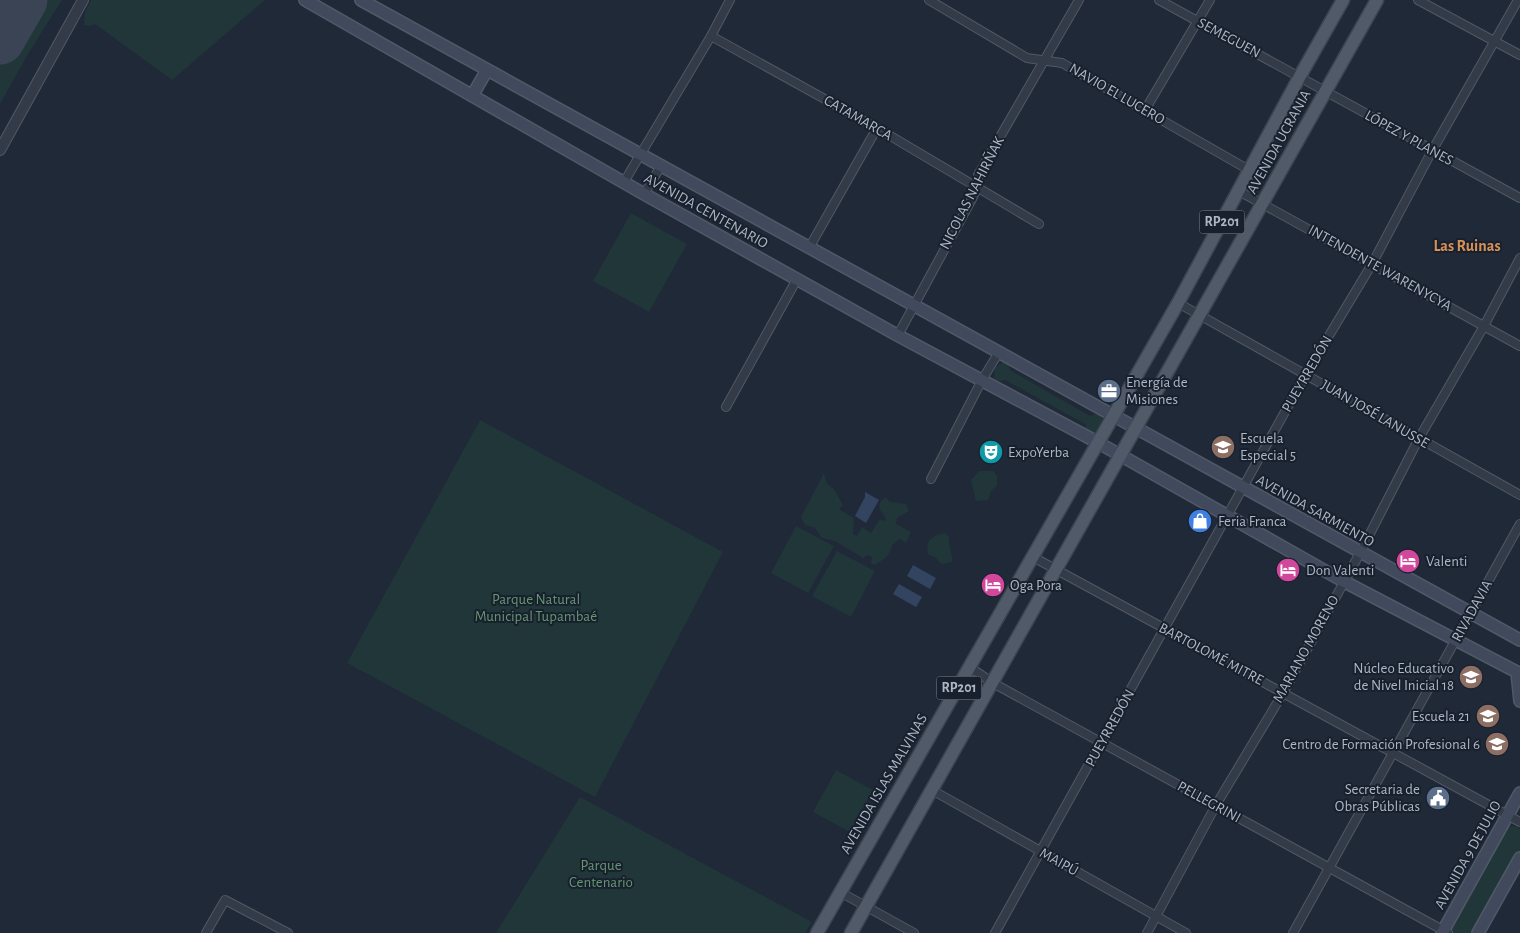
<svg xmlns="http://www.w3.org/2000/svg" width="1520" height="933" viewBox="0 0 1520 933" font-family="'Alegreya Sans',sans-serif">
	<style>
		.green { fill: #213639 }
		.water { fill: #324460 }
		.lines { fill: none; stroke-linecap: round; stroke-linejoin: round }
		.runway { stroke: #3a4454; stroke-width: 49 }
		.minor-casing { stroke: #505966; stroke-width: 10 }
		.tertiary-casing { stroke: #505966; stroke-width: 12 }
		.secondary-casing { stroke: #505966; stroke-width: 14 }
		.primary-casing { stroke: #3c4452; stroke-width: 15 }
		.minor { stroke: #333b48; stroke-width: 8 }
		.tertiary { stroke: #333b48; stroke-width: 10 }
		.secondary { stroke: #404a5c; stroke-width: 11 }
		.primary { stroke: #505a69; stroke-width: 12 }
		.labels { text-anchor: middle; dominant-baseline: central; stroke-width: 4; stroke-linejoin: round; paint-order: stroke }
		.shield { fill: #18202d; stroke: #808997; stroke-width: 1 }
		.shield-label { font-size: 14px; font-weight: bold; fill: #adb6c5 }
		.street-label { font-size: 15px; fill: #adb6c5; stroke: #18202d }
		.poi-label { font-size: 15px; fill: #adb6c5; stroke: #18202d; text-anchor: start }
		.park-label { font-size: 15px; fill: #649671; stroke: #18202d }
		.neighbourhood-label { font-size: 16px; font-weight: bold; fill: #d79156; stroke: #18202d }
	</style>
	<rect width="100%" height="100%" fill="#1f2938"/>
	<path class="green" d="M0,0H62L28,54L0,104Z
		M91,0H265L172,80L95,24L90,26L84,25L85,12Z
		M631,213L687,244L649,312L593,281Z
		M1004,361L1008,363L1010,370L1090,416L1097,413L1101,416L1103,420L1095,432L1090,433L1086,430L1085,424L1005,380L1000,381L994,379L995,368Z
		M480,420L723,552L595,797L347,663Z
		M979,471H993L997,476V485L991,491L988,500L976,501L971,480Z
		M824,473L827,484L834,489L843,505L839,509L854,518L853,534L857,536L862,527L871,533L880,519L883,521L886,519L879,508L880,502L886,497L890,502L906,504L909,511L897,518L896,524L911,532L906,543L900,539L892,545C891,555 883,561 874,565L871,563L872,557L867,555L863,558L835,541L822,538L815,528L805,525L801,517Z
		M796,526L834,546L808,593L771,573Z
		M945,533L949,537C948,547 953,553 952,562L941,564L936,558L928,554C925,541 932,535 945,533Z
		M837,551L875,571L851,617L812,596Z
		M836,770L873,790L850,832L813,812Z
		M580,797L812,922L805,933H496Z
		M1516,826L1520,829V855L1478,933H1453L1449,931L1507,827Z"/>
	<path class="water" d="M865,492L879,500L866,523L855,516L865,497Z
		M913,565L936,578L930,589L907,576Z
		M899,584L922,597L916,607L893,594Z"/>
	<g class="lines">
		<path class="runway" d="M0,40L23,0"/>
		<g class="minor-casing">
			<path id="minor" d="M730,0L711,36L877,128L1039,224
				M929,0L1027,58L1062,63L1249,170
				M1159,0L1520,198
				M1418,0L1520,55
				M1145,110L1210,0
				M624,182L711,36
				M1239,191L1520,346
				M644,194L661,166
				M809,248L877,128
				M1178,303L1520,495
				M898,335L973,197L978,186V175L1079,0
				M726,407L797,279
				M931,479L982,380L999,352
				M1033,557L1520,822
				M971,668L993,683L1448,933
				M932,790L1186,933
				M840,892L914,933
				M206,933L225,900L288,933
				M995,933L1306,374L1372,264L1432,151L1518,0
				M1147,933L1216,805L1283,693L1360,553L1418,440L1484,326L1520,258
				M1293,933L1520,524"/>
		</g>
		<g class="tertiary-casing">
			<path id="tertiary" d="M0,150L83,0"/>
		</g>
		<g class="secondary-casing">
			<path id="secondary" d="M305,0L644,194L897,335L1097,442L1343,581L1517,672
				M361,0L1520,640
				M472,96L487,70
				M1517,672L1520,701
				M1442,933L1520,793
				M1478,933L1520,858"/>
		</g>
		<g class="primary-casing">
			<path id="primary" d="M817,933L1178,303L1300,76L1343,0
				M851,933L1377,0"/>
		</g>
		<use href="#minor" class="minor"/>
		<use href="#tertiary" class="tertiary"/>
		<use href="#secondary" class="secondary"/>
		<use href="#primary" class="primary"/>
	</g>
	<defs>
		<g id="office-disc" transform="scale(1.25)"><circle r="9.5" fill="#5c6f8a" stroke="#18202d"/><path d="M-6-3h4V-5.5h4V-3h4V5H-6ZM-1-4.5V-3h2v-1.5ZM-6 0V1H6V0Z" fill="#fff"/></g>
		<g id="school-disc" transform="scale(1.25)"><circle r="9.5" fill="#8d6e63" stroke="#18202d"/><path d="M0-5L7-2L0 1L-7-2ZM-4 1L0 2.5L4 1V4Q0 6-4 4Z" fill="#fff"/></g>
		<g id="theatre-disc" transform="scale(1.25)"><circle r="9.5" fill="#0f9aa8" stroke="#18202d"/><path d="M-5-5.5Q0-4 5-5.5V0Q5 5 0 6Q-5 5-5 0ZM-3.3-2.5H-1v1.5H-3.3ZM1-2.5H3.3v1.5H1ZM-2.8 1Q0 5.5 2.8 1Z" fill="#fff"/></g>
		<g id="shop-disc" transform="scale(1.25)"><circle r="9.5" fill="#3f7fe0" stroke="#18202d"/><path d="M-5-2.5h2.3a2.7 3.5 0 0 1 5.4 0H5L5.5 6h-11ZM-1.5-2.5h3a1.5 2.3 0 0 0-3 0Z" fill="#fff"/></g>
		<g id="hotel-disc" transform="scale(1.25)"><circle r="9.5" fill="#d1479c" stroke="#18202d"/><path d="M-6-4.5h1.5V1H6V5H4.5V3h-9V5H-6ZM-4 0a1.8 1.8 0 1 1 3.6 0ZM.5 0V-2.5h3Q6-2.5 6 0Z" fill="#fff"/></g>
		<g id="civic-disc" transform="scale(1.25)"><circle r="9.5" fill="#5c6f8a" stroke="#18202d"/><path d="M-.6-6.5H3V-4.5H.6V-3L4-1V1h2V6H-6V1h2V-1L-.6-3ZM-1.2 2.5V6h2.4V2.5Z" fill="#fff"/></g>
	</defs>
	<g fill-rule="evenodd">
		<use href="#office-disc" x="1109" y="391"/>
		<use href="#school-disc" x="1223" y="447"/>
		<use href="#theatre-disc" x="991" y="452"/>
		<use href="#shop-disc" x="1200" y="521"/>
		<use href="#hotel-disc" x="1408" y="561"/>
		<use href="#hotel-disc" x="1288" y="570"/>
		<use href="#hotel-disc" x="993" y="585"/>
		<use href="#school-disc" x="1471" y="677"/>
		<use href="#school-disc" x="1488" y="716"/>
		<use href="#school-disc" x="1497" y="744"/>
		<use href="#civic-disc" x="1438" y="798"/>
	</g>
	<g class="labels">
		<g class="shield">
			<rect x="1199.5" y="210.5" width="45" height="23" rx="4"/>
			<rect x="936.5" y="676.5" width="45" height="23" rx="4"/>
		</g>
		<g class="shield-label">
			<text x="1222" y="222">RP201</text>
			<text x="959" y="688">RP201</text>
		</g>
		<g class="street-label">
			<text transform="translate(1229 38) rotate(28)">SEMEGUEN</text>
			<text transform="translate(1117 94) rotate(30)">NAVIO EL LUCERO</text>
			<text transform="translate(858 118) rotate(30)">CATAMARCA</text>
			<text transform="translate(1409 138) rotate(29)">LÓPEZ Y PLANES</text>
			<text transform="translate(1279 142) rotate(-61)">AVENIDA UCRANIA</text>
			<text transform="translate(972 193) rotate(-63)">NICOLAS NAHIRÑAK</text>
			<text transform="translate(706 211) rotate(29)">AVENIDA CENTENARIO</text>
			<text transform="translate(1380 268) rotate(29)">INTENDENTE WARENYCYA</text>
			<text transform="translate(1307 374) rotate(-60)">PUEYRREDÓN</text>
			<text transform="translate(1375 414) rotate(30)">JUAN JOSÉ LANUSSE</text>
			<text transform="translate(1315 511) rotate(29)">AVENIDA SARMIENTO</text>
			<text transform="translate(1472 611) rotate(-61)">RIVADAVIA</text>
			<text transform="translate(1306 649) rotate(-61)">MARIANO MORENO</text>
			<text transform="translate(1211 654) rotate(28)">BARTOLOMÉ MITRE</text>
			<text transform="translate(1110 728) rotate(-61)">PUEYRREDÓN</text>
			<text transform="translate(884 784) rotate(-60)">AVENIDA ISLAS MALVINAS</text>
			<text transform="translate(1209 802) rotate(29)">PELLEGRINI</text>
			<text transform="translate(1468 855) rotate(-61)">AVENIDA 9 DE JULIO</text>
			<text transform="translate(1059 862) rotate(29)">MAIPÚ</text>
		</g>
		<g class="poi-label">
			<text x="1126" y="382">Energía de<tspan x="1126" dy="17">Misiones</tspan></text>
			<text x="1240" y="438">Escuela<tspan x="1240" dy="17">Especial 5</tspan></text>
			<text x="1008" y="452">ExpoYerba</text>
			<text x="1218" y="521">Feria Franca</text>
			<text x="1426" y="561">Valenti</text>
			<text x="1306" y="570">Don Valenti</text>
			<text x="1010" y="585">Oga Pora</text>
			<text x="1454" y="668" text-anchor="end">Núcleo Educativo<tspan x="1454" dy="17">de Nivel Inicial 18</tspan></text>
			<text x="1470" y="716" text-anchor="end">Escuela 21</text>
			<text x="1480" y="744" text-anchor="end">Centro de Formación Profesional 6</text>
			<text x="1420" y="789" text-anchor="end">Secretaria de<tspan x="1420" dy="17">Obras Públicas</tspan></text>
		</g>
		<g class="park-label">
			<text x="536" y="599">Parque Natural<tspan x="536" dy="17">Municipal Tupambaé</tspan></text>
			<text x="601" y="865">Parque<tspan x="601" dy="17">Centenario</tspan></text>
		</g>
		<g class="neighbourhood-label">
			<text x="1467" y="246">Las Ruinas</text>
		</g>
	</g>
</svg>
